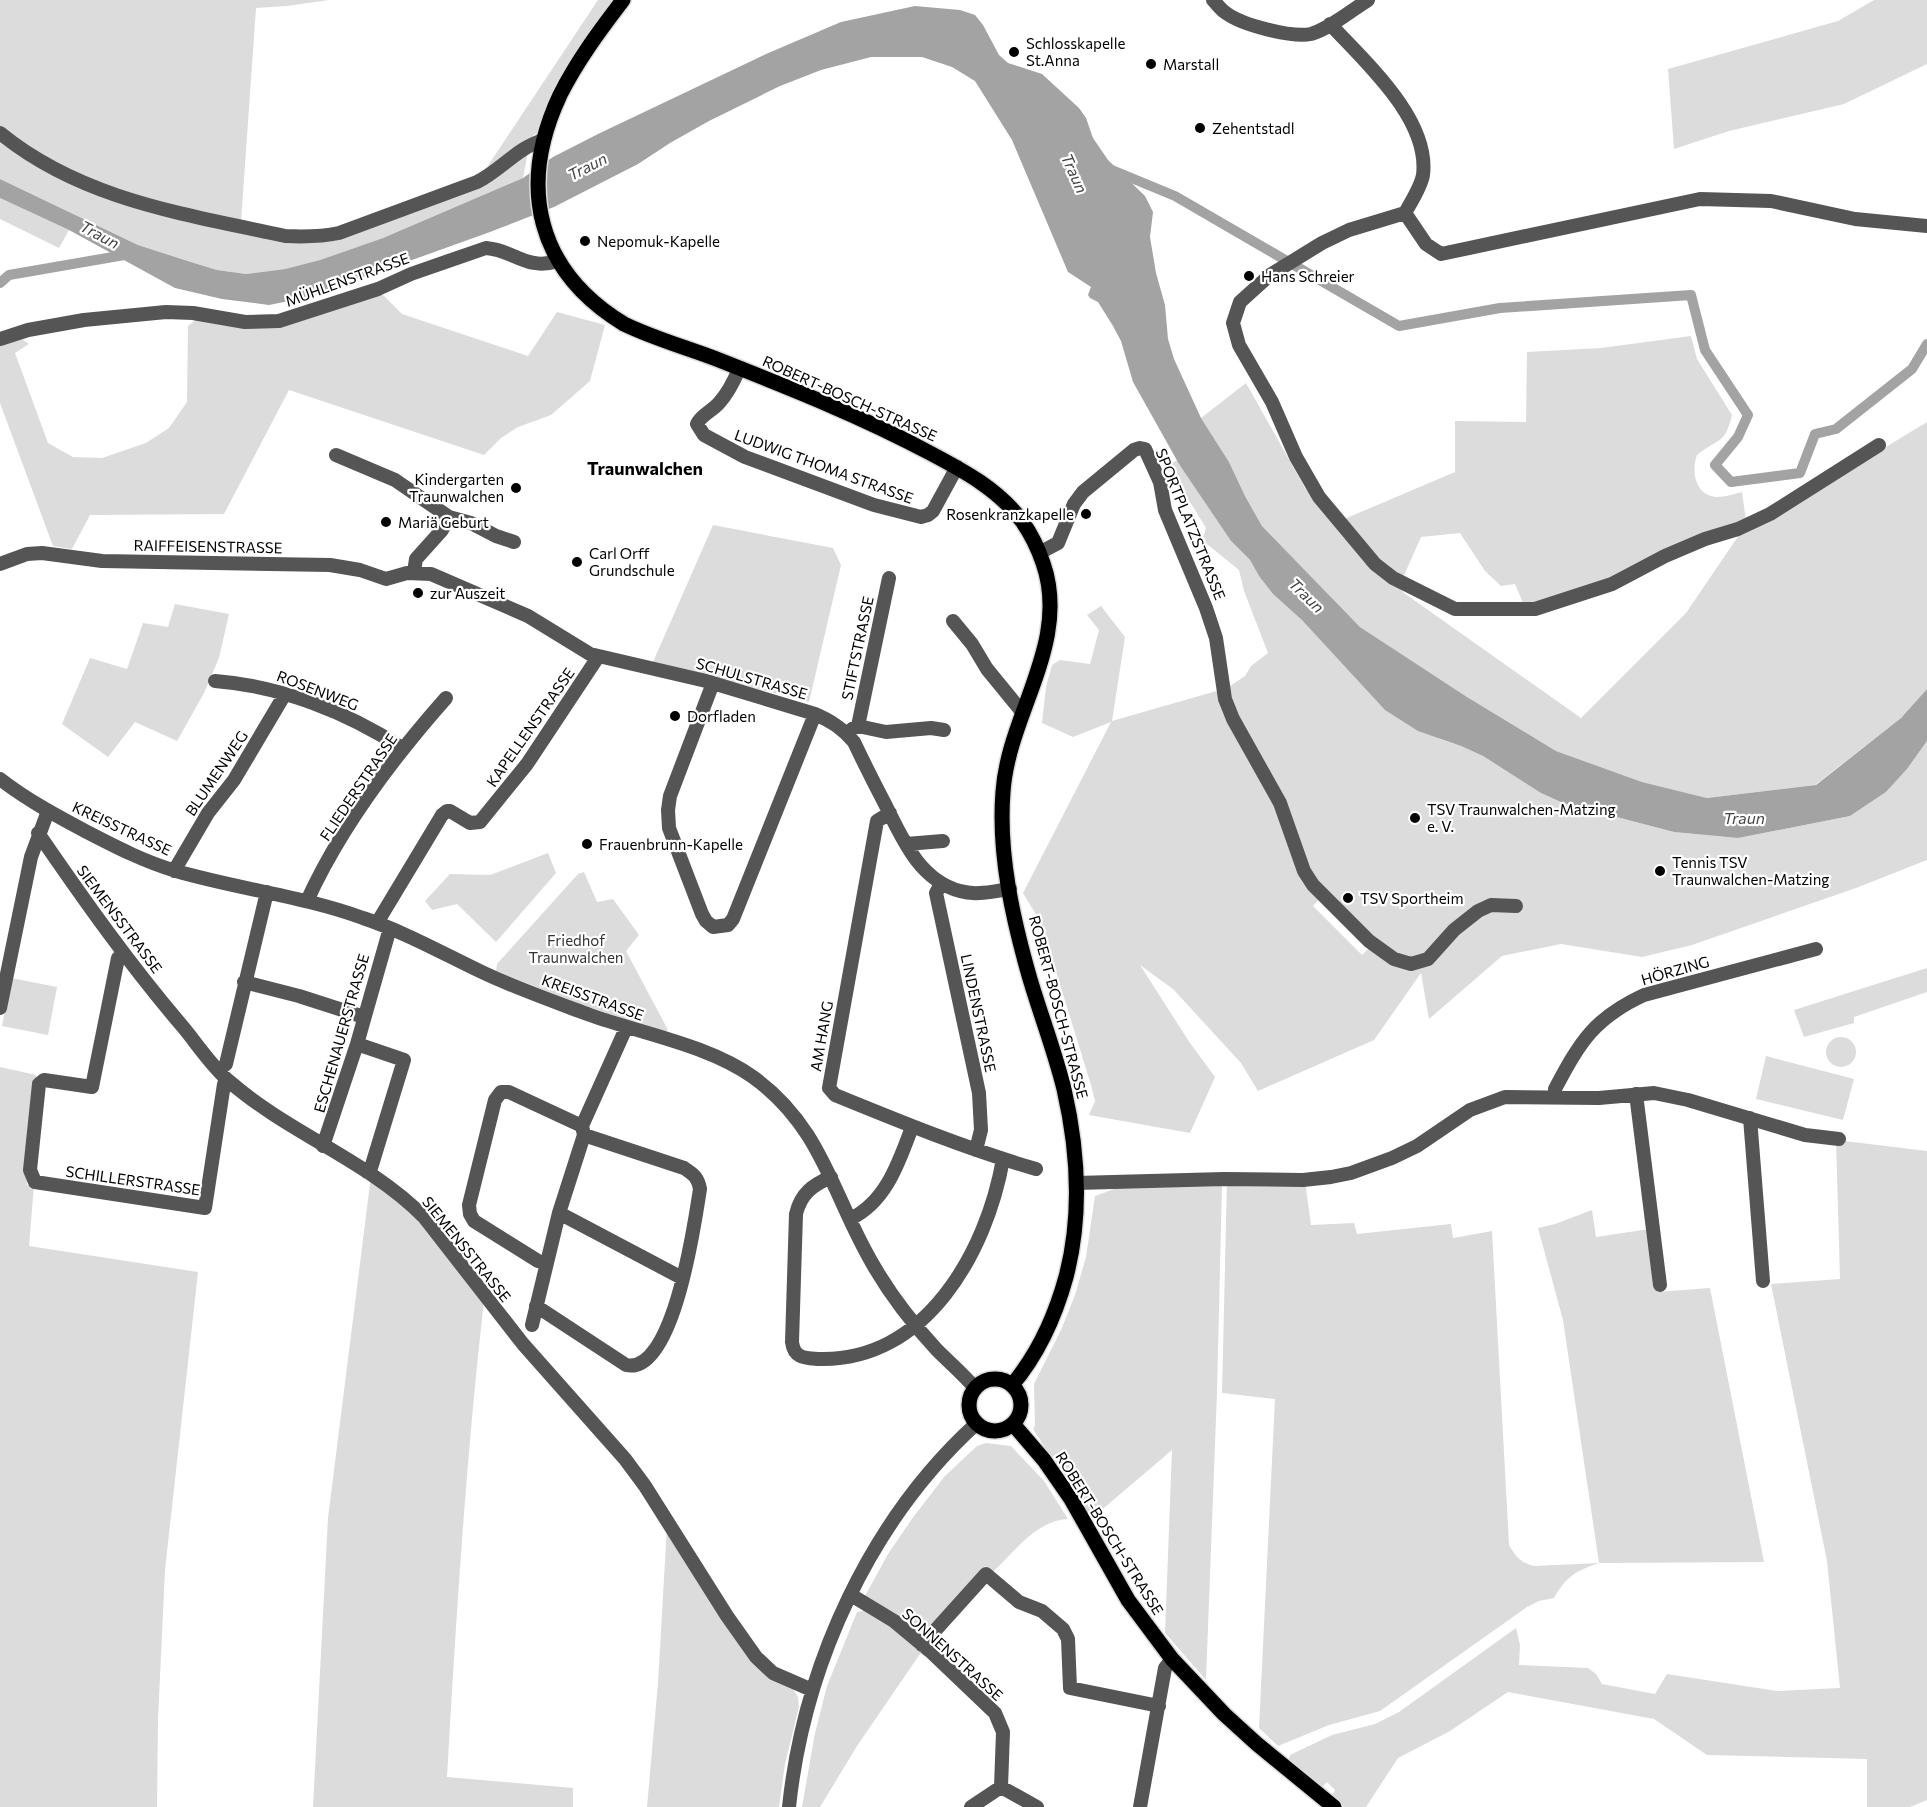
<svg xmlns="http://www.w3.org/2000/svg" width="1927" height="1807" viewBox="0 0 1927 1807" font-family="Commissioner,sans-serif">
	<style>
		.green { fill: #dcdcdc; fill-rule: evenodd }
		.water { fill: #a3a3a3 }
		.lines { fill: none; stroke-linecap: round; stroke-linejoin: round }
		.canal { stroke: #a3a3a3; stroke-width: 10 }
		.major-casing { stroke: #dbdbdb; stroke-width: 18 }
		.minor { stroke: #555; stroke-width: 14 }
		.major { stroke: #000; stroke-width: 15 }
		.poi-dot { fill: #000; stroke: #fff; stroke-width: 2 }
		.labels { text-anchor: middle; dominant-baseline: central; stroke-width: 4.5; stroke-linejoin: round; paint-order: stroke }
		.poi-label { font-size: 15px; fill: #000; stroke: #fff; text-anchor: start }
		.street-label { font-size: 15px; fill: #000; stroke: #fff }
		.park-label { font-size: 15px; fill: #333; stroke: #fff }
		.water-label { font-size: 16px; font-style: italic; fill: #444; stroke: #fff }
		.quarter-label { font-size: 18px; font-weight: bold; fill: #000; stroke: #fff }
	</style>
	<rect width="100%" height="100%" fill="#fff"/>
	<path class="green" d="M0,0H329L287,6L256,8L241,222L181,210L82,179L0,129Z
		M598,0H616L550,103L538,132L486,174L489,164Z
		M1874,0H1927V64L1844,104L1729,131L1674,149L1668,69L1838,21Z
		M0,137L79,184L285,239L367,226L528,152L523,178L383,238L320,260L285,269L246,274L217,270L138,245L0,179Z
		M0,198L69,230L59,248L0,219Z
		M381,293L402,314L528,356L557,312L605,325L590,381L551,415L518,427L501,438L484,455L289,390L224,514L90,515L72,549L53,546L0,403V345L22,339L29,344L15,353L48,443L73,457L102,458L146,443L169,428L187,402L188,326L198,318L250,326Z
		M1691,336L1697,359L1732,415C1725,445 1718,438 1697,455C1691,471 1695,496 1717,497C1725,497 1734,494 1742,492L1746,521L1610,581L1567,596L1524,605L1515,584L1501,586L1485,571L1460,533L1421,537L1402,580L1389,573L1342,520L1455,472V421L1526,422L1527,352L1601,348Z
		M1246,383L1305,488L1404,593L1581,718L1686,613L1739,535L1754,527L1927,422V689L1901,718L1815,785L1707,798L1642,782L1556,751L1467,697L1360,627L1262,526L1245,496L1229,462L1201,418Z
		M1177,460L1231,541L1250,560L1259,576L1273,594L1440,739L1461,746L1483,756L1541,793L1563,803L1674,832L1738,838L1850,816L1886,792L1907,769L1927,741V860L1856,888L1692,945L1642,957L1561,944L1502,956L1429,1019L1421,973L1374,1040L1258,1091L1241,1063L1173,989L1140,965L1190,1043L1215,1077L1190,1133L1089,1115L1095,1101L1091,1085L1041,923L1023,893L1111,722L1073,737L1042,723L1046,687L1052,665L1060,660L1090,664L1099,630L1087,615L1101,606L1125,637L1112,721L1227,688L1245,676L1251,666L1268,653L1244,591L1239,570L1202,540L1206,528L1168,466ZM1320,898L1369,948L1362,955L1313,906Z
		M713,525L833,548L841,565L809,702L653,662Z
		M175,604L229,614L219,658L204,693L177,741L135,722L108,757L62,724L90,658L127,669L143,623L168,627Z
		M548,853L556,873L496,942L457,904L432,910L425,901L450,874L490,875Z
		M584,872L597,902L613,899L639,935L626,951L668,1030L664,1033L574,1002L496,971L497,964L578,874Z
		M1927,968V992L1854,1017V1023L1804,1037L1794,1010Z
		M11,978L57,987L48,1035L2,1026Z
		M1826 1052a15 15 0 1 1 30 0a15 15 0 1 1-30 0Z
		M1766,1056L1854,1079L1843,1120L1756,1099Z
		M0,1067L36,1075L26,1168L27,1185H34L29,1246L198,1272L165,1570L158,1719L157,1807H0Z
		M1836,1140L1927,1151V1800L1910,1807H1867V1759L1707,1755L1654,1719L1508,1692L1450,1731L1398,1758L1366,1807H1344L1332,1795L1335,1790L1327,1782L1322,1787L1289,1760L1290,1755L1332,1735L1375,1724L1399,1712L1516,1628L1520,1645L1519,1665L1588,1668L1596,1674L1602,1684L1655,1694L1667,1674L1777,1691L1840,1688L1827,1561L1771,1284L1840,1279Z
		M371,1176L410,1207L484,1300C466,1459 456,1618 447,1777L573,1788V1807H313L328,1518Z
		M1227,1180L1305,1181L1311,1225L1354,1223L1357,1234L1451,1224L1453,1238L1492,1231L1509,1545C1516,1557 1521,1563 1534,1566L1599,1563L1563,1320L1538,1228L1555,1224L1592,1210L1596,1237L1649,1229L1657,1292L1710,1288L1764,1562L1599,1563C1575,1571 1566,1577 1554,1598L1539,1601L1527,1607L1380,1711L1329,1725L1278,1746L1259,1728L1275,1399L1222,1393Z
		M1222,1184L1217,1392L1206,1680L1165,1633L1172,1450L1091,1519L1033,1429L1035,1426L1034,1384L1061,1330L1075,1295L1086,1257L1095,1196L1117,1188Z
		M986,1443L1011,1446L1044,1481L1068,1519C1037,1520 1014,1552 993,1572L985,1566L925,1633L865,1596L888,1554L914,1516L945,1476L977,1446Z
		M667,1526L725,1617L791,1686L798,1697L799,1707L785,1764L779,1807H647L658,1683Z
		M867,1610L895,1627L922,1651L857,1746L820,1807H802L815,1733L827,1686L857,1612Z"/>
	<path class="water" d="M915,6L960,10L975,15L983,25L999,55L1008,63L1042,74L1079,108L1086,118L1093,138L1108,160L1145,196L1153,212L1150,237L1156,273L1165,305L1168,339L1174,359L1201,418L1229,462L1245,496L1262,526L1360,627L1467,697L1556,751L1642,782L1707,798L1816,785L1901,718L1927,689V741L1907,769L1886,792L1850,816L1738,838L1674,832L1563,803L1541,793L1483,756L1461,746L1418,731L1385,710L1302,620L1273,594L1259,576L1250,560L1231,541L1179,464L1133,382L1121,341L1113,326L1098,302L1090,298L1088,295L1091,287L1068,272L1012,140L975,81L952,67L922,57H871L821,70L780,86L709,121L670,143L638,164L554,207L490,232L309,297L269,305L222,299L175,288L69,230L0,198V179L138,245L191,262L217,270L246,274L285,269L320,260L383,238L523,178L553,157L598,134L766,54L841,22Z"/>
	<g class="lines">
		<path class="canal" d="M1112,170L1175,196L1399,326L1500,308L1691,295L1705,350L1748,415L1738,437L1715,465L1731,482L1800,473L1815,434L1836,429L1912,369L1927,344
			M0,283L9,275L130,254"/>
		<g class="major-casing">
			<path id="major" d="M623,0C600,30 577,61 560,95C517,187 537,271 624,324C655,339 688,348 719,360C790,388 863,417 930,453C964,471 998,489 1022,521C1031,534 1038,548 1043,563C1071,643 1008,714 1003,792C998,854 1013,920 1030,979C1041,1016 1055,1052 1064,1089C1078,1150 1082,1216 1066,1277C1055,1317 1039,1353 1012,1385
				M969 1405a26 26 0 1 1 52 0a26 26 0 1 1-52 0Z
				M1013,1424L1044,1460L1071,1499L1128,1600L1172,1659L1224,1714L1257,1744L1334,1807"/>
		</g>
		<path class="minor" d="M1213,0C1217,4 1221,10 1226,13C1242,25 1292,38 1311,34C1329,29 1352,10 1368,0
			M1330,24C1365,62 1430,119 1423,175C1421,187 1411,202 1405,213L1349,230L1322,243L1270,275L1240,302L1233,323L1239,345L1272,402L1296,457L1319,497L1375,564L1393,578L1455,609H1535L1612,584L1665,556L1705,539L1738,529L1770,514L1879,445
			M0,133C82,200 185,214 285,236C304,237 320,237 339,233L477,182C501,170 518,147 544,140
			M1405,213L1426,244L1441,254L1700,199L1771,201L1855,219L1927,226
			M0,339L28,330L84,320L166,312L193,313L245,322L279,321L378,289L411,274L486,248C514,250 527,271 557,261
			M739,369C734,381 728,393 719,403C712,411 701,415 697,424L704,435L745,457L874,505L921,517L928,515L933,511L957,467
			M336,455L395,480L449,517L471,523L496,536L514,542
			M1039,553L1058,543L1074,504L1083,492L1134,450L1140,448L1145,449L1160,482L1165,510L1206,608L1216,638L1225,699L1233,719L1280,803L1304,871L1313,885L1369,941L1394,959L1411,964L1428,959L1454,930L1478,911L1491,905L1516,906
			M0,564L27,554L42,553L102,561L330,565L360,570L386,579L407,573L431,574L528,616L590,654L706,681L815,714C831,721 842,728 854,742C864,763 874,783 885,804C902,838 919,880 960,891C976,896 994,891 1010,889
			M414,572L416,559L442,530L449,517
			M953,621L972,644L987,669L1023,713
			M215,681C281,686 347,712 402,748
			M713,683L670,796L668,810L669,828L702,914L706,921L713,927L728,925L733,919L815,714
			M858,726L889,578
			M852,729L858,726L886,732L931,728L944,730
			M0,779C27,800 57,816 87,832C116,847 145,862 176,871C238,889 302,896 363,918C405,932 444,954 484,973C518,989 555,1002 590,1015C643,1034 708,1045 753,1077C824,1128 833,1199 875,1268C892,1297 914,1325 937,1350C950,1363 963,1374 975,1388
			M890,813L877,821L829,1088L835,1095C901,1122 967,1149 1036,1169
			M38,833C84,900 130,965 183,1027C198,1045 212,1067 230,1082C290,1134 369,1161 424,1217L523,1344L625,1459L645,1486L727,1616L756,1657L773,1673L812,1690
			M906,844L943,841
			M174,871L208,813L234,780L285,694
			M941,884L936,893L979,1093L981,1130L976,1150
			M307,901C341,826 392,759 446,698
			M377,923L442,815L447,811H450L470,823L480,822L527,764L598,657
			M124,954L118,958L92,1087L44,1080L39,1084L30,1170L35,1182L205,1208L224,1084L228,1081
			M244,982L299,996L364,1017
			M0,1008L31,857L48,811
			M357,1044L404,1060L371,1168L367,1172
			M219,1070L226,1064L267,892
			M1636,1094L1660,1285
			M1555,1097V1089C1580,1042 1594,1018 1644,995L1816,949
			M1750,1118L1763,1281
			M323,1146L357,1044L390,928
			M831,1177C813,1185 801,1193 796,1214L792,1342C794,1359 806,1358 819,1359C926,1362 987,1251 1003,1159
			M1076,1183L1224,1179L1303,1180L1331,1177L1351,1173L1392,1158L1417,1146L1470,1110L1505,1097L1599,1098L1654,1093L1688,1100L1805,1135L1839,1139
			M559,1213L682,1278
			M850,1219C886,1202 899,1162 912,1127
			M546,1264L538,1261L474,1221L470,1214L469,1205L495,1100L501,1092H509L582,1126
			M536,1306L626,1365C674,1376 695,1220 700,1189C698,1177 693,1174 684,1168L584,1135
			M532,1325L559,1213L584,1135L582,1126L626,1028
			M851,1595L894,1621L930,1651L995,1713L1003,1732L1001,1787L1037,1807
			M922,1645L986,1574L1019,1602L1042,1611L1063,1629L1068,1639L1070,1688L1159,1706
			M789,1807C804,1665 870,1520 977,1423
			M971,1807L1001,1787
			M1140,1807L1165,1668L1172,1659"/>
		<use href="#major" class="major"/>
	</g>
	<g class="poi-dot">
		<circle cx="1014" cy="52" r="6"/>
		<circle cx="1151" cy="64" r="6"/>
		<circle cx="1200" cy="128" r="6"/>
		<circle cx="585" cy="241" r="6"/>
		<circle cx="1249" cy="276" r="6"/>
		<circle cx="516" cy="488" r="6"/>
		<circle cx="1086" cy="514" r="6"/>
		<circle cx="386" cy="522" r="6"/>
		<circle cx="577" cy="562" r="6"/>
		<circle cx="418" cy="593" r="6"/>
		<circle cx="675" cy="716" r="6"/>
		<circle cx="1415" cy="818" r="6"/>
		<circle cx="587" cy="844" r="6"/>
		<circle cx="1660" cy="871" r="6"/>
		<circle cx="1348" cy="898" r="6"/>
	</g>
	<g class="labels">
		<g class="poi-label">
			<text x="1026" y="43">Schlosskapelle<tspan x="1026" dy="17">St.Anna</tspan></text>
			<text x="1163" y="64">Marstall</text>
			<text x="1212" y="128">Zehentstadl</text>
			<text x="597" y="241">Nepomuk-Kapelle</text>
			<text x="1261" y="276">Hans Schreier</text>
			<text x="504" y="479" text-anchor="end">Kindergarten<tspan x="504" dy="17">Traunwalchen</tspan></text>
			<text x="1074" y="514" text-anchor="end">Rosenkranzkapelle</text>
			<text x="398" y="522">Mariä Geburt</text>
			<text x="589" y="553">Carl Orff<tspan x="589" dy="17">Grundschule</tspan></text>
			<text x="430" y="593">zur Auszeit</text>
			<text x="687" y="716">Dorfladen</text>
			<text x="1427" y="809">TSV Traunwalchen-Matzing<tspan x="1427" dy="17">e. V.</tspan></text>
			<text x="599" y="844">Frauenbrunn-Kapelle</text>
			<text x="1672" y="862">Tennis TSV<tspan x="1672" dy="17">Traunwalchen-Matzing</tspan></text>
			<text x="1360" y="898">TSV Sportheim</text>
		</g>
		<g class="street-label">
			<text transform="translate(347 279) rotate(-20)">MÜHLENSTRASSE</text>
			<text transform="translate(850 398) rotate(24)">ROBERT-BOSCH-STRASSE</text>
			<text transform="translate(824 466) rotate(20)">LUDWIG THOMA STRASSE</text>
			<text transform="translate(1191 524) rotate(68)">SPORTPLATZSTRASSE</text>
			<text transform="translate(208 546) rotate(1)">RAIFFEISENSTRASSE</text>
			<text transform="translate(857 648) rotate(-78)">STIFTSTRASSE</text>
			<text transform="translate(752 678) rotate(16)">SCHULSTRASSE</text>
			<text transform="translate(318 690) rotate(21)">ROSENWEG</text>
			<text transform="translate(530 727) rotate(-55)">KAPELLENSTRASSE</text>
			<text transform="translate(216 773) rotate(-56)">BLUMENWEG</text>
			<text transform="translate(358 787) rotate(-56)">FLIEDERSTRASSE</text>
			<text transform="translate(122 828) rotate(25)">KREISSTRASSE</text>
			<text transform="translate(120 919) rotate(53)">SIEMENSSTRASSE</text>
			<text transform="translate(1675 970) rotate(-16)">HÖRZING</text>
			<text transform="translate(593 997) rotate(20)">KREISSTRASSE</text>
			<text transform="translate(1059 1007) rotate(75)">ROBERT-BOSCH-STRASSE</text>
			<text transform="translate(979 1013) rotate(78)">LINDENSTRASSE</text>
			<text transform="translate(341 1033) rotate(-74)">ESCHENAUERSTRASSE</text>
			<text transform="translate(821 1036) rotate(-80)">AM HANG</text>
			<text transform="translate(133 1180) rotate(8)">SCHILLERSTRASSE</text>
			<text transform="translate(467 1249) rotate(51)">SIEMENSSTRASSE</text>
			<text transform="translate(1110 1533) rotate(58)">ROBERT-BOSCH-STRASSE</text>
			<text transform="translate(953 1654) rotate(42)">SONNENSTRASSE</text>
		</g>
		<g class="park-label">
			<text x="576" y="940">Friedhof<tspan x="576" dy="17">Traunwalchen</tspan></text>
		</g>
		<g class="water-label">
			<text transform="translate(587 166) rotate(-27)">Traun</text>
			<text transform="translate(1075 173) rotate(66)">Traun</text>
			<text transform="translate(100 234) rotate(28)">Traun</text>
			<text transform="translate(1307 595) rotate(44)">Traun</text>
			<text x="1744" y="817">Traun</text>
		</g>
		<g class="quarter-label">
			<text x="645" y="468">Traunwalchen</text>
		</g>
	</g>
</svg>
